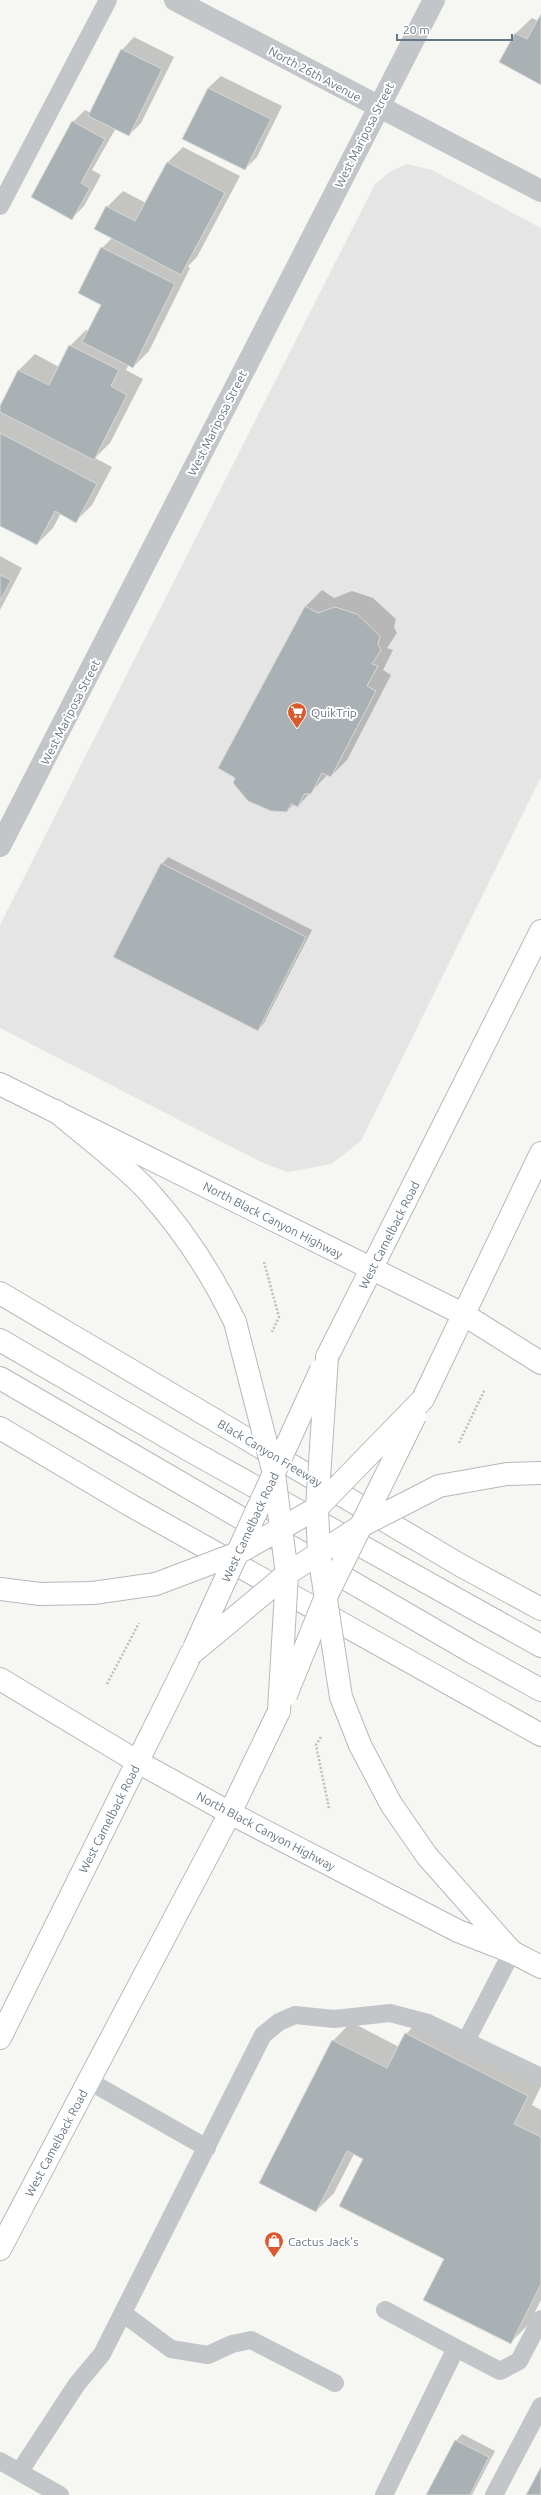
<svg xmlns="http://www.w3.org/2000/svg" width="541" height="2495" viewBox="0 0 541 2495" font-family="Ubuntu,sans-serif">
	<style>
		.built { fill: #e4e5e4 }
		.shadow { fill: #0003 }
		.building { fill: #a9b1b5; stroke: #d8d8d6 }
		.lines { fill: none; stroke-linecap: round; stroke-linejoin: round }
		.secondary-casing { stroke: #b4b9bd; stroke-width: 24 }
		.primary-casing { stroke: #b5b9bd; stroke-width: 24 }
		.motorway-casing { stroke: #b5b8bb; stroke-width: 24 }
		.path { stroke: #bcbec0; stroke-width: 2.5; stroke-dasharray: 2 2; stroke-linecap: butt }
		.service { stroke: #c2c6c9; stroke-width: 18 }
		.minor { stroke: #c2c6c9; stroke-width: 22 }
		.secondary { stroke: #fff; stroke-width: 22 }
		.primary { stroke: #fff; stroke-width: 22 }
		.motorway { stroke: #fff; stroke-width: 22 }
		.primary-bridge-casing { stroke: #b5b9bd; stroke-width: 24; stroke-linecap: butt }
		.primary-bridge { stroke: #fff; stroke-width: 22 }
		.labels { text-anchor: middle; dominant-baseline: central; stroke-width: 4; stroke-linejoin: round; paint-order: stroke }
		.street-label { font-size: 12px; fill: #667683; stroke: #fff }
		.poi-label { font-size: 12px; fill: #667683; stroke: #fff; text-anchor: start }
	</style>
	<rect width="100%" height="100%" fill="#f6f6f3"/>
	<path class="built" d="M407,164L432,170L541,228V777L361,1141L331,1164L288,1172L263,1163L0,1028V925L375,184L391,171Z"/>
	<path class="shadow" d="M541,16V84L515,34L532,18L538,21Z
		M134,37L174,57L141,123L129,135L116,128L92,170L101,175L84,206L72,218L73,122L85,110L91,113L122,50Z
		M221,76L282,106L257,157L245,169L208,88Z
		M183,147L240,176L197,257L188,266L190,268L149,351L133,367L129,364L126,370L143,379L110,443L95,458L112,467L92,505L76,521L61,513L53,528L37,544L0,525V408L19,370L35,354L59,367L70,346L86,330L89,331L102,305V248L113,237L107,207L123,191L146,203L167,163Z
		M0,556L22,568L0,610Z
		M322,590L334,598L352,591L373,598L396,619L394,627L397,633L387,648L393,650L383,670L391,675L347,760L331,776L328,774L298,806L294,804L287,811L306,606Z
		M168,857L312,930L264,1023L258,1030L162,864Z
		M424,2016L541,2075V2086L532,2105L541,2110V2300L529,2324L510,2343L364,2159L354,2154L334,2193L316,2211L333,2041L351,2022L399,2047L406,2034Z
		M462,2434L495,2451L472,2495H428L456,2441Z"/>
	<path class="building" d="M541,14V85L499,62L515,33L527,39Z
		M121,49L162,69L129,136L88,116Z
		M208,88L271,119L245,170L182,139Z
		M72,121L105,139L81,183L90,188L72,220L31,197Z
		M167,162L225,193L181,275L94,229L106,206L135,221Z
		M101,247L175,284L133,368L82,342L101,305L78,293Z
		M69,345L119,370L111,386L127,395L94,460L0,412V406L18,370L49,385Z
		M0,433L97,484L76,523L55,511L37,545L0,526Z
		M0,575L11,580L0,601Z
		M305,606L318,613L335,607L357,614L380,636L378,644L381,650L372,664L378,666L367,686L376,691L331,777L322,773L311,794H304L298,807L291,804L287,812L271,811L248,801L233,783L235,778L218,768Z
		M161,863L306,937L258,1031L113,957Z
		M405,2033L528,2096L514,2124L541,2137V2284L511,2344L423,2300L444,2259L339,2206L363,2159L347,2151L316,2212L259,2183L332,2040L387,2068Z
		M455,2440L489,2457L470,2495H426Z
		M541,2467V2495H526Z"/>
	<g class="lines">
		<g class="secondary-casing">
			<path id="secondary" d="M0,1084L463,1314L541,1363
				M0,1679L138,1762L230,1813L458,1931L512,1952L541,1967"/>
		</g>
		<g class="primary-casing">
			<path id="primary" d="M56,1111C86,1137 121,1162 148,1191C184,1231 212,1274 235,1322
				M327,1357L541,931
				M423,1399L541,1153
				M507,1474L541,1473
				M0,1589L40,1594L93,1593
				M360,1745L391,1804L427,1856L512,1952
				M0,2038L191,1654
				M0,2249L230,1813L279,1711"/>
		</g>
		<g class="motorway-casing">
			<path id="motorway" d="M0,1293L460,1565L541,1609
				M0,1340L189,1450L541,1646
				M0,1378L472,1652L541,1690
				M0,1428L130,1505L541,1735"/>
		</g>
		<path class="path" d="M264,1262L279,1317L272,1332
			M459,1443L485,1389
			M107,1684L139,1623
			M321,1737L316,1745L329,1808"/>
		<path class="service" d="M0,206L108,0
			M466,2041L512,1952
			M89,2081L207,2148
			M124,2314L171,2349L208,2355L232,2344L251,2340L335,2383
			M456,2348L500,2371L519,2361L541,2319
			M0,2461L60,2495
			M20,2471L77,2384L102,2354L263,2035L279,2022L295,2015L334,2019L390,2013L428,2023L541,2077
			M384,2495L456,2348L385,2310
			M494,2495L541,2406"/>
		<path class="minor" d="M175,0L541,191
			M0,846L434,0"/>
		<use href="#secondary" class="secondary"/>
		<use href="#primary" class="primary"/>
		<use href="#motorway" class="motorway"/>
		<g class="primary-bridge-casing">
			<path id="primary-bridge" d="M235,1322L274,1474L287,1574L279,1711
				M327,1357L317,1508L319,1554L341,1697L360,1745
				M93,1593L156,1584L238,1553L317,1508L423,1399
				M194,1648L321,1370
				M191,1654L287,1574L361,1526L439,1486L507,1474
				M286,1695L325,1599L415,1416"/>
		</g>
		<use href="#primary-bridge" class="primary-bridge"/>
	</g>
	<defs>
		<g id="supermarket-pin" transform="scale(1)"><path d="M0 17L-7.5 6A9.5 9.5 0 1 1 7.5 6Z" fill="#dc582d" stroke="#fff"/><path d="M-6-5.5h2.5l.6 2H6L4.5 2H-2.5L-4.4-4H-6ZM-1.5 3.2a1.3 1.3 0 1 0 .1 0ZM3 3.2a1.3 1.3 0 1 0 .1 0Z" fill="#fff"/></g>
		<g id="shop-pin" transform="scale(1)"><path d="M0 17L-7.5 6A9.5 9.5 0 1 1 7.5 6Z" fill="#dc582d" stroke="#fff"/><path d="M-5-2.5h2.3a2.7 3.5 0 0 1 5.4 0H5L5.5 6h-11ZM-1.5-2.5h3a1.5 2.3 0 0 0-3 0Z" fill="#fff"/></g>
	</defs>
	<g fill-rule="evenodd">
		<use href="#supermarket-pin" x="297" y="712"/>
		<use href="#shop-pin" x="274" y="2241"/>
	</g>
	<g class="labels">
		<g class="street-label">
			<text transform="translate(315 74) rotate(28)">North 26th Avenue</text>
			<text transform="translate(364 135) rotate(-63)">West Mariposa Street</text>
			<text transform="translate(217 423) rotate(-63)">West Mariposa Street</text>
			<text transform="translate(70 712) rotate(-63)">West Mariposa Street</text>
			<text transform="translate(273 1220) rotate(27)">North Black Canyon Highway</text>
			<text transform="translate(389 1235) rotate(-63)">West Camelback Road</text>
			<text transform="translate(270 1453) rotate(31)">Black Canyon Freeway</text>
			<text transform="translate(250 1527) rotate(-65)">West Camelback Road</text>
			<text transform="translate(109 1819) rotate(-63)">West Camelback Road</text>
			<text transform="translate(266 1831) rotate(28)">North Black Canyon Highway</text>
			<text transform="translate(56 2143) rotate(-62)">West Camelback Road</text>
		</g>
		<g class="poi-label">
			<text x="311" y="712">QuikTrip</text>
			<text x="288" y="2241">Cactus Jack's</text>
		</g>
	</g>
	<path d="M397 34v6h115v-6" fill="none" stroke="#667683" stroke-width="2"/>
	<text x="403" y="34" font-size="12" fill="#667683" stroke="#ffffff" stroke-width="3" paint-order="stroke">20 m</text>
</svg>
